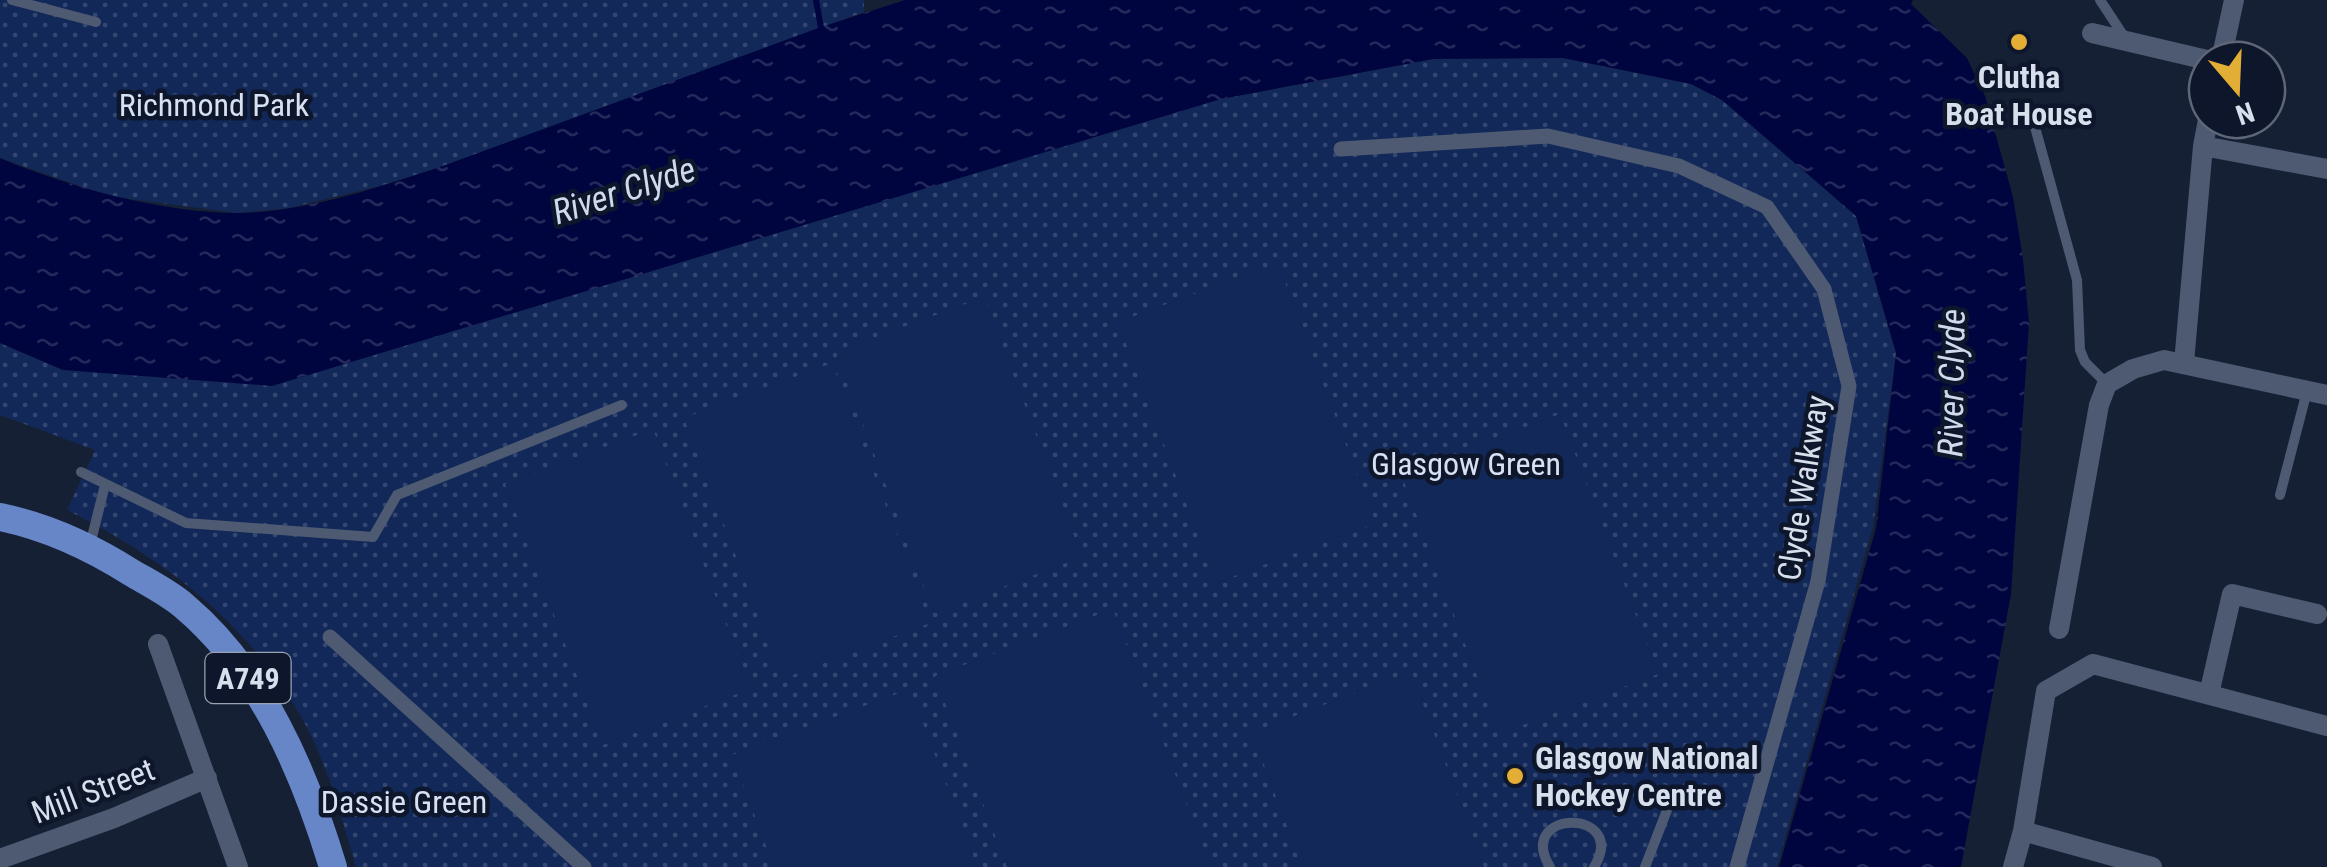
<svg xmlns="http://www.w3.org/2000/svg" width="2327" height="867" viewBox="0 0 2327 867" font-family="'Roboto Condensed',sans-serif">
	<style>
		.park { fill: url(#park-dots) }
		.pitch { fill: #122859 }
		.water { fill: url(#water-ripples) }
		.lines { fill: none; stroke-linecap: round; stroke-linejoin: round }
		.stream { stroke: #00053f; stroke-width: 6 }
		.service { stroke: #4e5a72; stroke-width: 10 }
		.pedestrian { stroke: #4e5a72; stroke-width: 15 }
		.minor { stroke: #4e5a72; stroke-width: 20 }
		.primary { stroke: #6786c7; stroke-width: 28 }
		.poi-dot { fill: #e3ae35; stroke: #0d162a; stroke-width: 4 }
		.labels { text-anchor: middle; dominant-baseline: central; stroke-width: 9; stroke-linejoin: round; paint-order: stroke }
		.shield { fill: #0d162a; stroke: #9aa3b2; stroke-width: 2.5 }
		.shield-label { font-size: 30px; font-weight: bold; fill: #d7dfec }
		.poi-label { font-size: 32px; font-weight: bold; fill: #d7dfec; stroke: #0d162a }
		.park-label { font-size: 32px; fill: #d8e1f4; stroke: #0d162a }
		.street-label { font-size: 32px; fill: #d7dfec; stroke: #0d162a }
		.water-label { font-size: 35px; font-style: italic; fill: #d1daed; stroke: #0d162a }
	</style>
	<defs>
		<pattern id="park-dots" width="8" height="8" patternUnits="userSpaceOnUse" patternTransform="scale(2.5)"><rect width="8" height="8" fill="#122859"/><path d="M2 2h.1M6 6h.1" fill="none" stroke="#344771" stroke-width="1.8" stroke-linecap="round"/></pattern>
		<pattern id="water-ripples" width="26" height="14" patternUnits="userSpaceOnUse" patternTransform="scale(2.5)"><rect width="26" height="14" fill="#00053f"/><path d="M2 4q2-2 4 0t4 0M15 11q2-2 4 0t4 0" fill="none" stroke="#24295b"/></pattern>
	</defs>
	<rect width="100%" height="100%" fill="#162034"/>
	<path class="park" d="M0,0H864V12L440,167L380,186L289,208L237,213L108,196L0,158Z
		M1563,58L1691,84L1722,100L1856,216L1896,353L1873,527L1777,867H356C342,818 328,766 304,722C250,624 165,559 67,510L95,450L0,415V343L63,370L1221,99L1433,59Z"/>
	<path class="pitch" d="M1278,263L1375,523L1216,583L1118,322Z
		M984,297L1082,557L934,613L836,352Z
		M832,363L930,623L782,679L684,418Z
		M1560,414L1658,674L1499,734L1401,474Z
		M653,429L750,689L603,745L505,484Z
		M1113,609L1210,867H1007L935,676Z
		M1411,672L1484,867H1302L1252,732Z
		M910,689L977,867H774L732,755Z"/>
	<path class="water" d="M905,0H1913L1911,4L1967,58L1985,96L2013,197L2023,259L2029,323L2011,594L1961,867H1779L1876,528L1896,353L1856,216L1722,100L1691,84L1563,58L1433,59L1221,99L272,386L63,370L0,343V158C68,187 163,213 238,213C306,212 376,188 440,167L821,27Z"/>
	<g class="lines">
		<path class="stream" d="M816,0L822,33"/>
		<path class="service" d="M12,0L96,22
			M2100,0L2125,38
			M2035,127L2077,280L2080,350L2085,362L2107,384
			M81,472L186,523L373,537L397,495L622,405
			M2280,495L2307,391
			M90,545L105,485
			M1550,867C1514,808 1630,808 1594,867
			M1645,867L1669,805"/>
		<path class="pedestrian" d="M1341,149L1548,136L1679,166L1767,207L1824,289L1849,386L1818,581L1737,867
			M330,637L584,867"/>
		<path class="minor" d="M2092,33L2207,60
			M2221,60L2234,0
			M2203,146L2327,169
			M2184,363L2203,146L2208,120
			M2059,629L2099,405L2107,384L2133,369L2164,360L2327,395
			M158,644L238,867
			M2209,694L2232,594L2317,614
			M2023,831L2152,867
			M0,859L114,818L207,778
			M2013,867L2023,831L2046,691L2093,664L2327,726"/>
		<path class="primary" d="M0,517C49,527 91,547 132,573C149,583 169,593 184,606C262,672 304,771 333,867"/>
	</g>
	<g class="poi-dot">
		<circle cx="2019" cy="42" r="10"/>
		<circle cx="1515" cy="776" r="10"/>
	</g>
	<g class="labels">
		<rect class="shield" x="205.5" y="653" width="85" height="50" rx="8"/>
		<g class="shield-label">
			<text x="248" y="678">A749</text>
		</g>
		<g class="poi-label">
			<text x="2019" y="77">Clutha<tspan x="2019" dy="37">Boat House</tspan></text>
			<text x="1535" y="758" text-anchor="start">Glasgow National<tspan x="1535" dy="37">Hockey Centre</tspan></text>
		</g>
		<g class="park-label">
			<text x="214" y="105">Richmond Park</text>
			<text x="1466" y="464">Glasgow Green</text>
			<text x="404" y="802">Dassie Green</text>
		</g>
		<g class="street-label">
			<text transform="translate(1803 488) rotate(-81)">Clyde Walkway</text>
			<text transform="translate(93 791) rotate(-21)">Mill Street</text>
		</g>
		<g class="water-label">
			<text transform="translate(624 191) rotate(-18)">River Clyde</text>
			<text transform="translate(1952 383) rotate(-89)">River Clyde</text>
		</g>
	</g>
	<g transform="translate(2237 90) rotate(161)"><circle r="48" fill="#0d162a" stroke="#5e6678" stroke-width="2.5"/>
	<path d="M0-8L18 38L0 25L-18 38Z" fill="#e3ae35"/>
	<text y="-15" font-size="28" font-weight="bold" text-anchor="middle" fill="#d7dfec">N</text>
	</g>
</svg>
